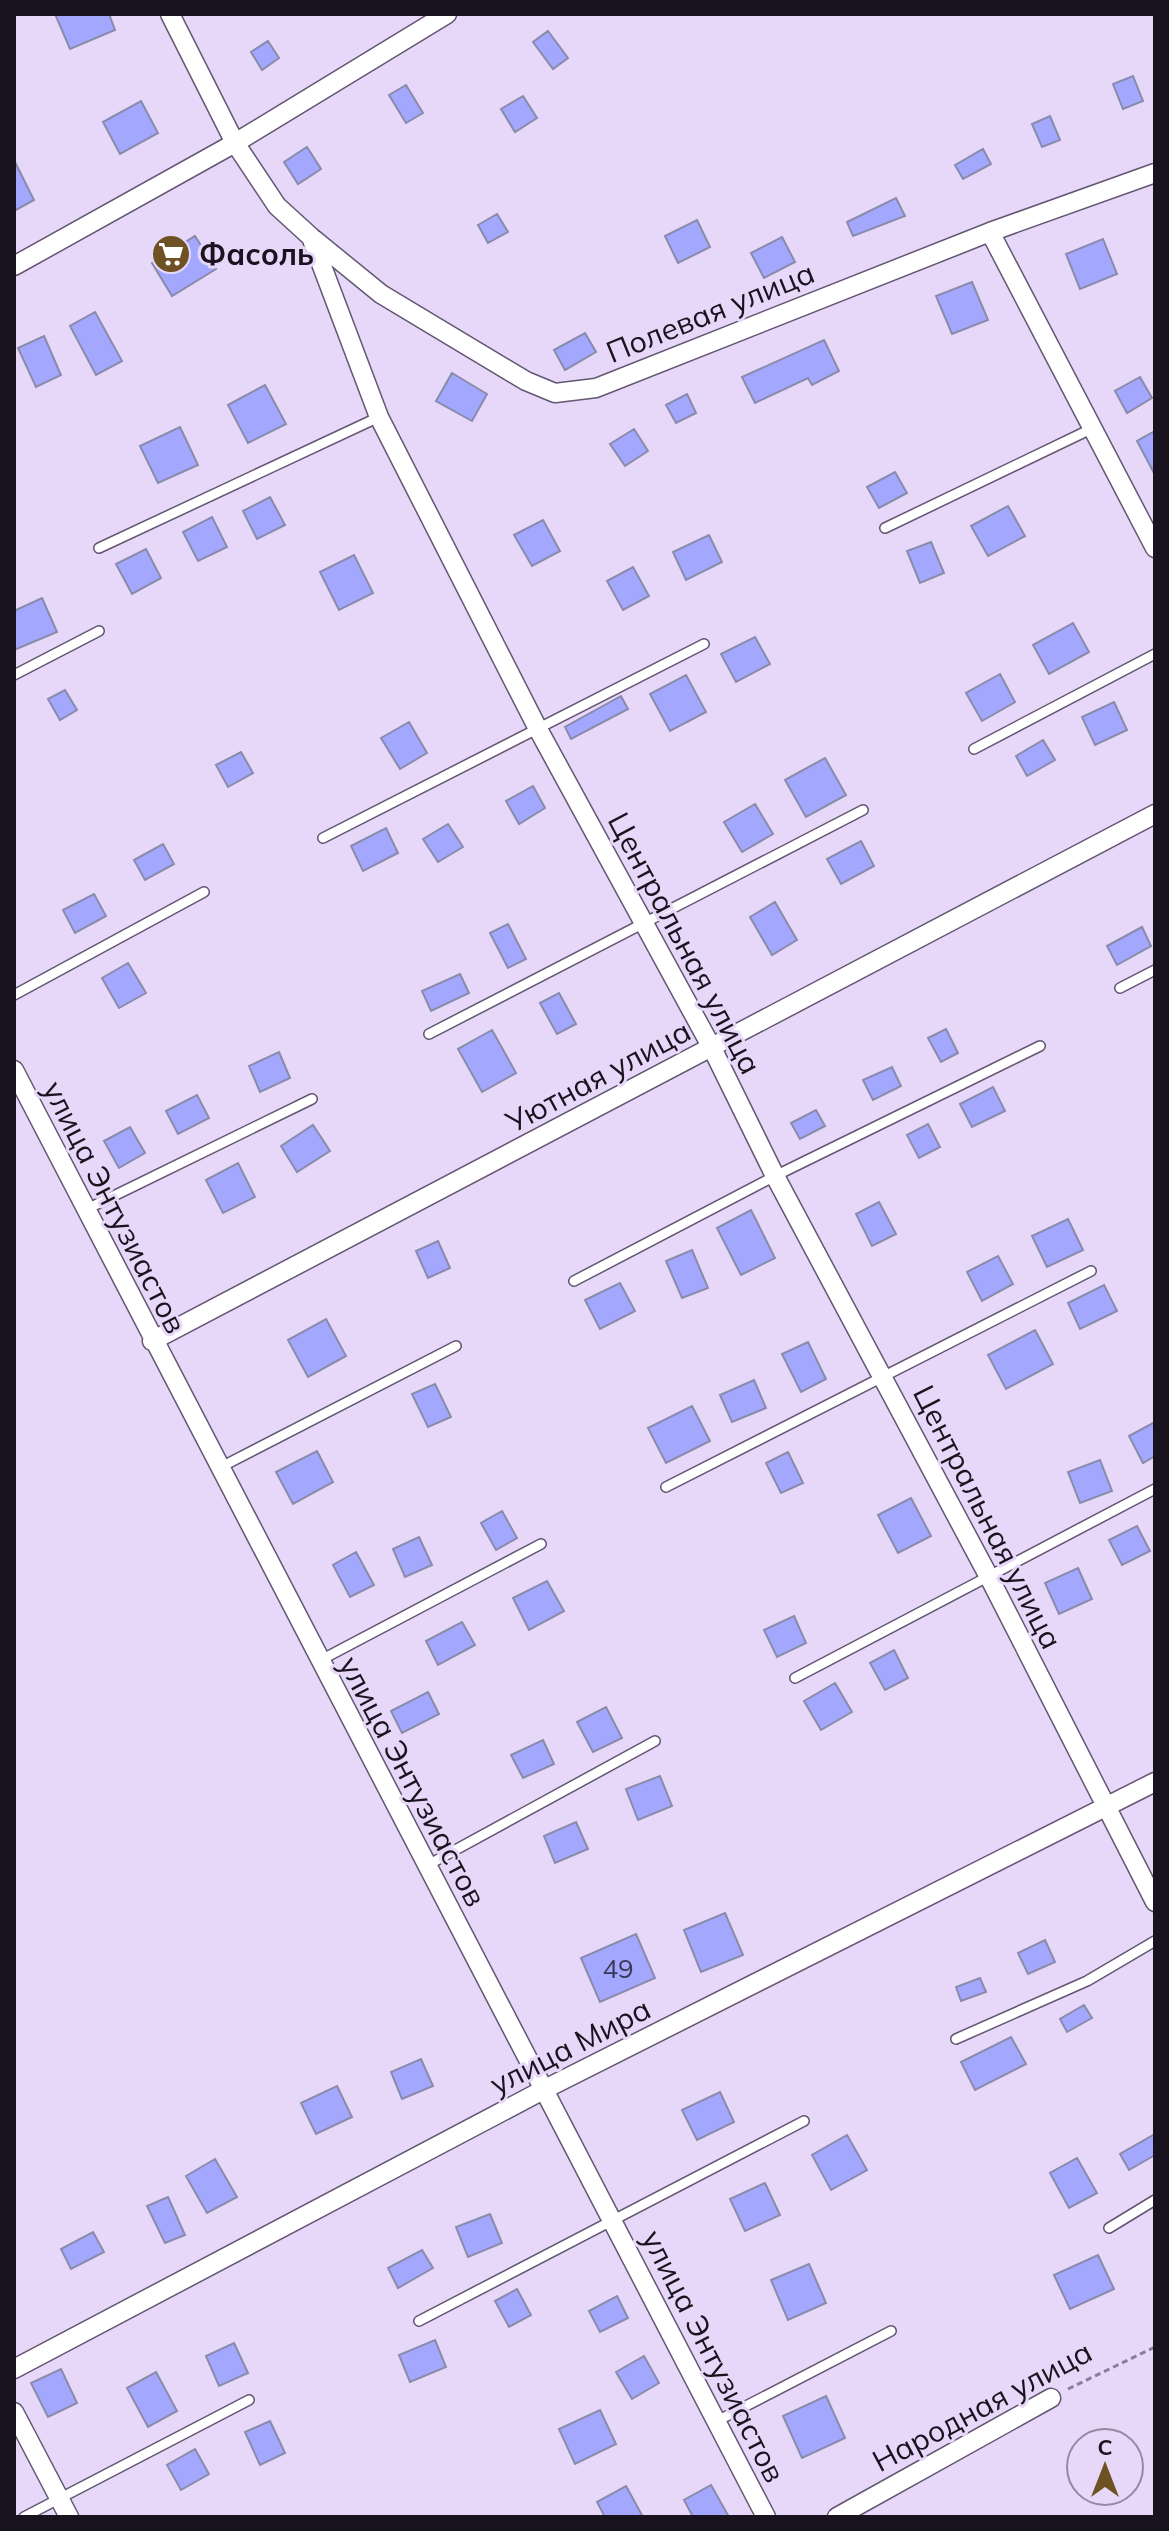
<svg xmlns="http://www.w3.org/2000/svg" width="1169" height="2531" viewBox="0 0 1169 2531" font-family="Mulish,sans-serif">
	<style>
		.building { fill: #a4a7fe; stroke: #898bab; stroke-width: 2 }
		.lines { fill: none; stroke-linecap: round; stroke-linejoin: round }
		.lane-casing { stroke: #635672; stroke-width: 12 }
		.street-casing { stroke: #635672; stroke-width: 21 }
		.path { stroke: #887e95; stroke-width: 3; stroke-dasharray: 6 4; stroke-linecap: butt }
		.lane { stroke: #fff; stroke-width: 9 }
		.street { stroke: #fff; stroke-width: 18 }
		.labels { text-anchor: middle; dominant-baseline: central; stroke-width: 6; stroke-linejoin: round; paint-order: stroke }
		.number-label { font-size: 26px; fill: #3b3856 }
		.poi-label { font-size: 30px; font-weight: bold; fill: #18131e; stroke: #e7d8f9; text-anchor: start }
		.street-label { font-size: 30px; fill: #18131e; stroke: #e7d8f9 }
	</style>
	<rect width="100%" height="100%" fill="#e7d8f9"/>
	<path class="building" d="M55,14H109L115,30L70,49Z
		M548,31L568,58L553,69L533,42Z
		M268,41L279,58L262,70L251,52Z
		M1133,76L1143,101L1123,109L1113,84Z
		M406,85L423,113L406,123L389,95Z
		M523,96L537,118L515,132L501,109Z
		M141,101L158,133L120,154L103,122Z
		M1050,116L1060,140L1042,147L1032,124Z
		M307,147L321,169L298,184L284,162Z
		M983,149L991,164L963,179L955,165Z
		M14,160L34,200L14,211Z
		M896,198L905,216L853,236L847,222Z
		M497,214L508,232L488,243L478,225Z
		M697,220L710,247L678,263L665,236Z
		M195,236L216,269L172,296L152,263Z
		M782,237L795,262L764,278L751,253Z
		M1103,239L1117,274L1080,289L1066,254Z
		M972,282L988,320L952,334L936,296Z
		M95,312L122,361L96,375L70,326Z
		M585,333L596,352L565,370L554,350Z
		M44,336L61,375L36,387L18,348Z
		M824,340L839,371L812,385L808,378L755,403L742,377Z
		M452,373L487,394L472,421L436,401Z
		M1140,377L1152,398L1127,413L1115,391Z
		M265,385L286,424L248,443L228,405Z
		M687,394L696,413L676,423L666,405Z
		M180,427L198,465L158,483L140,446Z
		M634,429L648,451L625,466L610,444Z
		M1155,431V475L1137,441Z
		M895,472L907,493L879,508L867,487Z
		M270,497L285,525L257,539L243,511Z
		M1008,506L1025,536L988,556L971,526Z
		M212,517L227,547L198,561L183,532Z
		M543,520L560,551L532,566L514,535Z
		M709,535L722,562L686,580L673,552Z
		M931,542L944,573L920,583L907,551Z
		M146,549L161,578L132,594L116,564Z
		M354,555L373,593L339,610L320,572Z
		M633,567L649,596L623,610L607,581Z
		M42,598L57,632L14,650V611Z
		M1073,623L1089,652L1049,674L1033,645Z
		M755,637L770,664L736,682L721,654Z
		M1000,674L1015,702L982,721L966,693Z
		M686,675L706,712L670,731L650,694Z
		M65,690L77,710L60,720L48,699Z
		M621,696L628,709L571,739L565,727Z
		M1114,702L1127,730L1095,745L1082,717Z
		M409,722L427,753L400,769L381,738Z
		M1043,740L1055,760L1027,776L1016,756Z
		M241,752L253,773L228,787L216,765Z
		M825,758L846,795L806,817L785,780Z
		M533,786L545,808L519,824L506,801Z
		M755,804L773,834L742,852L724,822Z
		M448,824L463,847L438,862L423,839Z
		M386,828L398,853L363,871L351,846Z
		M861,841L874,866L841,884L827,859Z
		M163,844L174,864L145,880L134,860Z
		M94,894L106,916L75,933L63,910Z
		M775,902L797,940L772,955L750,917Z
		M508,924L526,959L508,968L490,933Z
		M1142,927L1151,946L1117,965L1107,946Z
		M128,963L146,993L119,1008L102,978Z
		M460,974L469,993L431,1011L422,991Z
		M559,993L576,1024L557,1034L540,1003Z
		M946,1029L958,1053L941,1062L928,1038Z
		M492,1030L516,1073L482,1092L458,1049Z
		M279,1052L290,1078L260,1092L249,1066Z
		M892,1067L901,1086L873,1100L863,1080Z
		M993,1087L1005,1111L972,1127L960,1104Z
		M197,1095L209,1118L178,1134L166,1111Z
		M816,1110L825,1126L800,1139L791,1123Z
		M928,1124L940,1147L919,1158L907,1135Z
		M313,1125L330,1151L297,1172L281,1146Z
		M130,1127L145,1153L119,1168L104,1141Z
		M238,1163L255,1197L223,1213L206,1180Z
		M879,1202L896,1234L872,1246L856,1214Z
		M751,1210L775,1258L741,1275L717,1228Z
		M1068,1219L1083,1250L1047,1267L1032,1236Z
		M438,1241L450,1268L428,1278L416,1251Z
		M692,1250L708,1288L682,1298L666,1261Z
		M998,1256L1013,1284L982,1301L967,1272Z
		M620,1283L635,1311L600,1329L585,1300Z
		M1104,1285L1117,1311L1080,1329L1068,1303Z
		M326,1319L346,1356L308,1377L288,1340Z
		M1035,1330L1053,1364L1006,1389L988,1355Z
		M808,1342L826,1379L801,1392L782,1354Z
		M754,1380L766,1408L732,1422L720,1395Z
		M435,1384L451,1417L428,1427L412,1394Z
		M692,1406L710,1441L666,1463L648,1428Z
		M1155,1422V1456L1143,1463L1129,1436Z
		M317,1451L333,1482L293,1504L276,1472Z
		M788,1452L803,1483L781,1493L766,1463Z
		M1100,1460L1112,1491L1080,1503L1068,1472Z
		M911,1498L931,1536L898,1553L878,1515Z
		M502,1511L517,1538L496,1550L481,1523Z
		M1137,1526L1150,1551L1122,1565L1109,1540Z
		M419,1537L432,1565L405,1577L393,1549Z
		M356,1552L374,1585L350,1597L333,1565Z
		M1078,1568L1092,1599L1059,1614L1045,1583Z
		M547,1581L564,1611L529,1630L513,1598Z
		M794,1616L806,1643L777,1657L764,1630Z
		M462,1622L475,1645L438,1665L426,1641Z
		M894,1650L908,1678L885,1690L870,1663Z
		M835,1683L852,1712L821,1730L804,1701Z
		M428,1692L439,1714L402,1733L391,1711Z
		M606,1707L622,1738L593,1752L577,1722Z
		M543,1740L554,1764L523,1778L511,1755Z
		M660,1776L672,1806L638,1820L626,1789Z
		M576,1822L588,1849L555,1863L544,1836Z
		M725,1913L743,1955L701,1972L684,1930Z
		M636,1934L655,1978L600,2002L581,1958Z
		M1045,1940L1055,1962L1028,1974L1018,1953Z
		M980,1978L986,1992L961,2001L956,1987Z
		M1084,2005L1092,2018L1067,2032L1060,2019Z
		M1011,2037L1026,2064L975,2090L961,2062Z
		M421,2059L433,2086L402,2099L391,2072Z
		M337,2086L352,2117L316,2134L301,2103Z
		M720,2092L734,2122L697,2140L682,2110Z
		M1155,2134V2155L1129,2170L1120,2154Z
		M847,2135L867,2170L831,2190L812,2155Z
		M1077,2158L1097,2193L1069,2208L1050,2173Z
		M215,2159L237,2197L207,2213L186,2176Z
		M765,2183L780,2215L745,2231L730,2199Z
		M168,2197L185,2235L165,2243L147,2206Z
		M490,2214L502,2243L468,2257L456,2227Z
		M93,2232L104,2252L71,2269L61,2249Z
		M422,2250L433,2268L398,2288L388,2268Z
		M1098,2255L1114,2289L1070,2309L1054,2275Z
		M809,2264L826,2303L788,2320L771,2280Z
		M517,2289L531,2315L509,2327L495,2301Z
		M617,2296L628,2318L600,2332L589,2311Z
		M435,2340L446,2367L410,2382L399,2355Z
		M234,2343L248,2373L219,2386L206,2356Z
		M644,2356L659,2383L632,2399L616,2372Z
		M61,2369L77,2403L48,2417L31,2383Z
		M156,2372L177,2411L148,2427L127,2388Z
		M826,2396L845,2438L802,2458L783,2416Z
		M600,2410L616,2444L575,2464L559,2429Z
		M270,2421L285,2453L260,2465L245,2432Z
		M195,2449L209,2474L181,2490L167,2465Z
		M711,2485L729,2517H693L684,2500Z
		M626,2486L643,2517H605L597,2502Z"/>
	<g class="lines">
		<g class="lane-casing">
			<path id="lane" d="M885,528L1091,429
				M99,548L379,417
				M14,675L99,631
				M974,749L1155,654
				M323,838L704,644
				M1120,988L1155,970
				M14,995L204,892
				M429,1034L863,810
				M85,1210L312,1099
				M574,1281L775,1176L1040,1046
				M221,1467L456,1346
				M666,1487L1091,1271
				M319,1661L541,1544
				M795,1678L1155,1489
				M426,1866L655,1741
				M956,2039L1087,1981L1155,1941
				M1109,2228L1155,2200
				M419,2321L804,2121
				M717,2421L891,2331
				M24,2517L249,2400"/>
		</g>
		<g class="street-casing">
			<path id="street" d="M170,14L235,143L277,206L311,237L381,294L526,381L555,393L596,388L990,232L1155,173
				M990,232L1155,548
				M311,237L379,417L538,729L712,1048L775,1176L989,1577L1155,1902
				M14,266L235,143L447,14
				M14,1070L766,2517
				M152,1341L1155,814
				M14,2369L545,2089L1155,1782
				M14,2412L69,2517
				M837,2517L1051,2398"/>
		</g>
		<path class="path" d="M1068,2389L1155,2347"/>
		<use href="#lane" class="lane"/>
		<use href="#street" class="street"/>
	</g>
	<defs>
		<g id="supermarket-disc" transform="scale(2)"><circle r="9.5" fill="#6e5224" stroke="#e7d8f9"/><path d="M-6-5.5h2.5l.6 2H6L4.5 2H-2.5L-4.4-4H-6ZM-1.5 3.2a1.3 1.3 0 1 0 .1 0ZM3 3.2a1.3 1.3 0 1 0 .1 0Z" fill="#fff"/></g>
	</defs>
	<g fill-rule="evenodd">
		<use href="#supermarket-disc" x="171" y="254"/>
	</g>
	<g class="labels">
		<g class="number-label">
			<text x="618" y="1968">49</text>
		</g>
		<g class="poi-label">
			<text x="199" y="254">Фасоль</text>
		</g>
		<g class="street-label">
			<text transform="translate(710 312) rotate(-22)">Полевая улица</text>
			<text transform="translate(685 943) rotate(62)">Центральная улица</text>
			<text transform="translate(598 1076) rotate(-28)">Уютная улица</text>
			<text transform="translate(115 1207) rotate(63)">улица Энтузиастов</text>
			<text transform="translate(988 1517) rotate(63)">Центральная улица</text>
			<text transform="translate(413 1781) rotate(62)">улица Энтузиастов</text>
			<text transform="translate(570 2046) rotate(-27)">улица Мира</text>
			<text transform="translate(714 2356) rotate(63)">улица Энтузиастов</text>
			<text transform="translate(982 2406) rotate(-28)">Народная улица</text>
		</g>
	</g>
	<rect width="1169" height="2531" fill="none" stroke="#18131e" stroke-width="32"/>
	<g transform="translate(1105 2467)"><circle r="38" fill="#e7d8f9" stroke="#9489a1" stroke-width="2"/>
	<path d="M0-6L14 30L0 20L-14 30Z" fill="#6e5224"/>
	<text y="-12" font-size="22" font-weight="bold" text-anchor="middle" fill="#18131e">С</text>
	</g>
</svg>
